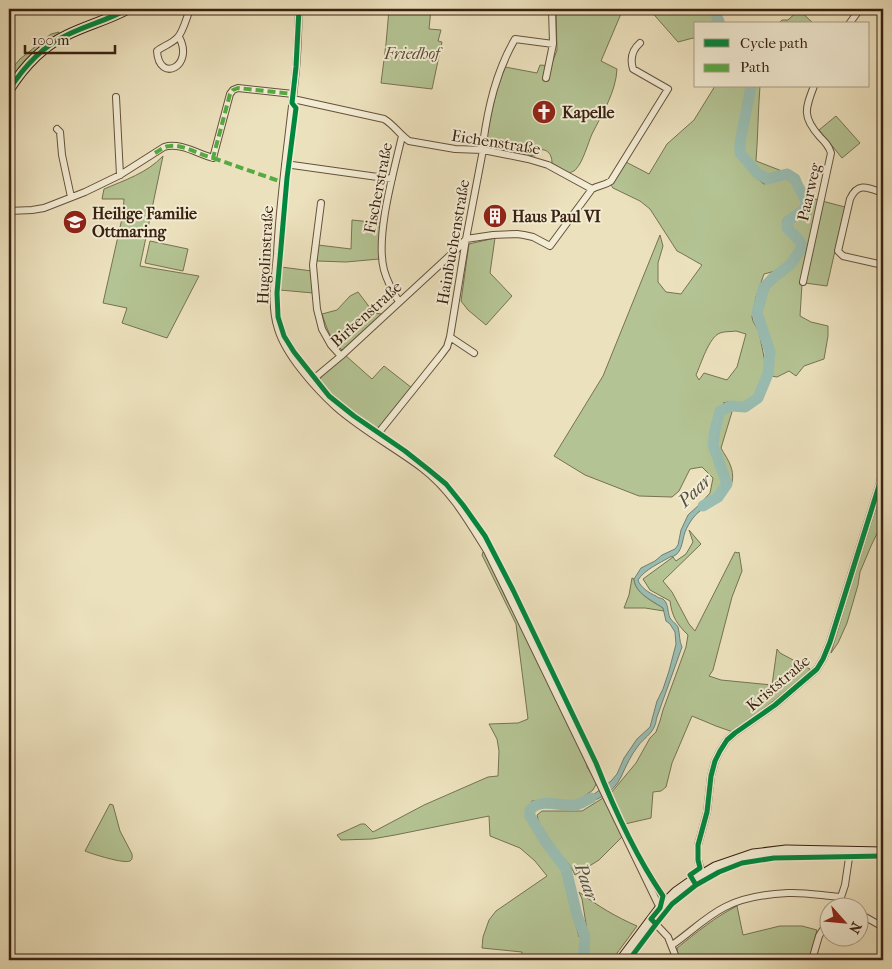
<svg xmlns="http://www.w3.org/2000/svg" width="892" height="969" viewBox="0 0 892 969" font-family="'IM FELL French Canon',serif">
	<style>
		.green { fill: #b4c393; stroke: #767252; fill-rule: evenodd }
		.water { fill: #99bdb2; stroke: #737f72 }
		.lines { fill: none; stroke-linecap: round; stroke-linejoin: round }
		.river { stroke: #99bdb2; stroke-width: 11 }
		.minor-casing { stroke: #66513c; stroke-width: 8 }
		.secondary-casing { stroke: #392111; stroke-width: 11 }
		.minor { stroke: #f3ecd4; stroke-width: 6 }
		.secondary { stroke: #f3ecd4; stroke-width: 9 }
		.quiet { stroke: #55aa42; stroke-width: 4; stroke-dasharray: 8 4; stroke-linecap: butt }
		.cycleway-casing { stroke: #f3ecd4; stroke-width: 8 }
		.cycleway { stroke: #00873e; stroke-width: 5 }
		.labels { text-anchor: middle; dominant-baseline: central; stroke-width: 4; stroke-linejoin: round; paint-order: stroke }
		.park-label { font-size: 16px; font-style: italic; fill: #584a32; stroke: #f3ecd4 }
		.poi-label { font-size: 16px; font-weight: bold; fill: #392111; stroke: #f3ecd4; text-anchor: start }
		.street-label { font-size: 16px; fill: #392111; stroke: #f3ecd4 }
		.water-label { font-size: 18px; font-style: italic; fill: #565041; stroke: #f3ecd4 }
	</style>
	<rect width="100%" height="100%" fill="#ece1bd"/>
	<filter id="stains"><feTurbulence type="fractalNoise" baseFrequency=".004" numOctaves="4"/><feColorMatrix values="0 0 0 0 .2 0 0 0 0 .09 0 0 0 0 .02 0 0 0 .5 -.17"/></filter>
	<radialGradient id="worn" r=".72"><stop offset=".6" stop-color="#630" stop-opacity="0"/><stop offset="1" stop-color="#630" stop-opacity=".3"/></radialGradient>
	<path class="green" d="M389,9H431L429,29L441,30L438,41L442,42L432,89L381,83L386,44Z
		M556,9H623L601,61L617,69C616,92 602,114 592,134C588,143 583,162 576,169C576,170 570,173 569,173L552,163C552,154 547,148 538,150L535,156L514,153L515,149L500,146L499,150L488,148L486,144C490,117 495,92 505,67L537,73L540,65L551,66L557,50Z
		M649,9H710L716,24H696V40L693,38L678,42Z
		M799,10L814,24H778L782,20H788Z
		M59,32V35L9,84V72L20,59L51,34Z
		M715,86H760C758,111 758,136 756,161L782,171C771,178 769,177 757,171L755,177L764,184L783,179L790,180L797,189L803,207L799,211L784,218C778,236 793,234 798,247C787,264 785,269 764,274L756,297L752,317L753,321L759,332L765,362L766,373L761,386L755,398L746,403L728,402L723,403L732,412L721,448C724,454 729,460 731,467C736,482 729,494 716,501L715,496L700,504L710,493L713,478L702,467L690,469L679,491L672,497L639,496L585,475L554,456L603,376L660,235L663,246L658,263V282L666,292L681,294L702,265L681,253L677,251L650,209L640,201L613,188L611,185L626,162L649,174L667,144L694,120ZM736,331L746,334L737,367L727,380L704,373L699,380L696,375C701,364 709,337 720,333C725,331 731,332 736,331Z
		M836,116L860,143L842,158L819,130Z
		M163,156L140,266L199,276L167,338L122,323L127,308L103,303L123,214L124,199H102L104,189C125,180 147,173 163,156Z
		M807,197L819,200L802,284L800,316L811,322L828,326V336L824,359L804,366L796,376L789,371L777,377L771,376L772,353L760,315L768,290L775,280L783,276L788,272L803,249L802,241L789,227L792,220C806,213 808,213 807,197Z
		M822,201L845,207L827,286L805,283Z
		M352,220L381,223L379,259L346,262L317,261L318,245L351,249Z
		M495,238L490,273L512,296L486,325L468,310L461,301L469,244Z
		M150,241L188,249L183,271L145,263Z
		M281,267L312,271L313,293L280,290Z
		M358,292L374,313L382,314L342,350C330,339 327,329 322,314L337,310L350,296Z
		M345,355L372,379L384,366L412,388L379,427L375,428C354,415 336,400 319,383L321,377Z
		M883,486V521L871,546L860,572L858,585L847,623L838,643L831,653L851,585Z
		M689,530L701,544L663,581L672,592L689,624L695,631L735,552L738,553L739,552L742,571L732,597L713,670L709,676L721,680L772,685L777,649L780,653L810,669C806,678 795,684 787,690C769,705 751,718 733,732L716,726L692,716L672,763L666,787L661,791L653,792L651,818L625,824L611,793L636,763L650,738L656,732L660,721L663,710L686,647L688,635C677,624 672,617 670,601L650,590L643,579L673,557L676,561L686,554L693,542Z
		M483,552L486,555L587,763V767L596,781V784L593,790L580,799L567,803L556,802L547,800L532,801L528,812L530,819L545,846L561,868L579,937L587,930L582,899L579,892C598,906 616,917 637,926L612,960H521L522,952L482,948L483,937L489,920L496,911L547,876L535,861L520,848L490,836L489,816L395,835L372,839L341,840L337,835L361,824H365L373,832L424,805L488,777L498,776L499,751L497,739L489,724L518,723L528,719L516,624L482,555Z
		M632,578L634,579C635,593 652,601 663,608L664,611L645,608H624L629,595Z
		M603,798L623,836L599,860L575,875C569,861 562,858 553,847C546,838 539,826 537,815L542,811H582Z
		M110,804L113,805L120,831L132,854C132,857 133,859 130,861C124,864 92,854 85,851Z
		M737,906L743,935L780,926H802L817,930L809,960H680L677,952V948C696,933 715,917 737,906Z"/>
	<path class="water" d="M715,496L716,501C708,506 699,510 693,518C690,522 687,527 685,532C682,541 682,556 670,557C660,563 644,570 638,580C640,587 649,593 656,596C658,598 661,598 663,599C669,604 667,611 670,618C672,622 676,623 678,627C680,634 679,641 682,647L657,717C656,720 656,723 655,725C652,734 643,739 638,746C631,755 626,766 621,777C613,794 595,802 577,805L593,795L611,781L617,774L624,758L637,739L650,727L657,701L663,689L669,671L676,644L675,632L670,624L666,621L663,608C651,600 635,593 634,579L641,568L655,561L662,555L675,549L678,545L681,530L688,515L700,504Z"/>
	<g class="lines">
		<path class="river" d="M714,9L720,24
			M703,506L718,497L727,484L713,445L715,430L720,411L731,406L745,407L758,398L768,374L770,352L757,313L764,287L774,277L791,264L802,247L799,240L787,228L788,221L805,209L806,201L797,184L795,179L787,174L768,179L758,174L740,153V143L751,86
			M583,960L585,937L577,915L566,869L545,841L530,816V810C542,797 560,807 576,805C581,804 586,800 591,798"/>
		<g class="minor-casing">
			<path id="minor" d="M299,9C298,29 298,49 296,69C290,131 280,192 277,254C275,278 270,305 278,329C286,355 315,388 336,407C362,430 394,447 422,468C451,490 469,522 487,551L660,908
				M849,24L860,9
				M179,37C195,66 159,84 157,51C163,46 171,44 177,38C183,33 187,16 190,9
				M546,78L553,44L552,9
				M116,97L120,175
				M293,99L384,119C394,125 399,134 409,141L455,149L483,150L528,159L548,165L592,189C599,185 604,186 611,181L668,89L633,69C630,59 632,50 640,43
				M57,129L60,132L62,155L71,197
				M9,164C12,171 10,179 9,186
				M285,164L392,179
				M883,193C869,188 858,181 850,199L838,251L843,256L883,265
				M321,203L313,265L317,309L322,329L331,345L341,356
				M9,211L32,210L44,208L85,192L120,175L164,147C180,142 198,154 213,158L230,94L233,90L238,88L293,94
				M803,282L831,153C829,146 825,142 820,137C802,117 805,109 814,86
				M399,302C393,292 387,281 384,270C375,236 394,171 402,136
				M450,337L474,353
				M311,381L341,356L458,248L466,239L493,235L517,234L524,235L533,237L550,246L592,189
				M376,436L441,355L447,347L450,337L466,239L483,150V144C488,107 496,72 515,39L553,44
				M702,874L698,860V845L707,812L711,776L715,761L720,751L727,740L735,733L775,705L817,669L823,659L830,642L883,473
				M837,906L841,897
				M860,914L883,927
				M651,919L668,937L677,960
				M672,945C690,933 705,917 725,907C742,898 768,894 788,893C805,892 824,896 841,897L845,885L850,851
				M812,960L819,936L830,918"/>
		</g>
		<g class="secondary-casing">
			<path id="secondary" d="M9,90C23,68 43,46 67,35C87,25 108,20 128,9
				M621,960L660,908L676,892L693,880L715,867L753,854L786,850L883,852"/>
		</g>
		<use href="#minor" class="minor"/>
		<use href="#secondary" class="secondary"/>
		<path class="quiet" d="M155,153C160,150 165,146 170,146C182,144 200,155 213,158L230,94L233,90L238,88L293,94
			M213,158L279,181"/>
		<g class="cycleway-casing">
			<path id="cycleway" d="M299,9L296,67L292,103L296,108L287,178L277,293L278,317L284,336L294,352L329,396L354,416L405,451L429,470L446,484L463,505L485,536L513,590L596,763C614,809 635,855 663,896L660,908L651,919L656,924
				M9,90C23,68 43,46 67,35C87,25 108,20 128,9
				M696,885L690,875L700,868L698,860V845L707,812L711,776L715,761L720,751L727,740L735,733L775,705L817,669L823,659L830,642L883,473
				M629,960L656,924L672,904L696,885L719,872L742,863L774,858L883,856"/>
		</g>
		<use href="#cycleway" class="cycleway"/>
	</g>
	<defs>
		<g id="church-disc" transform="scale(1.25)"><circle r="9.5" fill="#8f2418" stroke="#f3ecd4"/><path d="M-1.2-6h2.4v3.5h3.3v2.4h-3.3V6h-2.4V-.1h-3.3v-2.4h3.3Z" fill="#fff"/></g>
		<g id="building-disc" transform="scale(1.25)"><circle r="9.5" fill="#8f2418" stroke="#f3ecd4"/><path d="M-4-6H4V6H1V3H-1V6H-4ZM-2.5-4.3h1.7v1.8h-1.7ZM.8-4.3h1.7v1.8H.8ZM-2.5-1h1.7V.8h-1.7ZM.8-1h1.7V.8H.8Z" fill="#fff"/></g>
		<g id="school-disc" transform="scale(1.25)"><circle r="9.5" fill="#8f2418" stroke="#f3ecd4"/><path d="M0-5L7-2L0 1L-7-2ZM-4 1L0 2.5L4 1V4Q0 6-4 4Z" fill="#fff"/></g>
	</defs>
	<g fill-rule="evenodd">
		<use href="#church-disc" x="544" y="112"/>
		<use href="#building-disc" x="495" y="216"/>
		<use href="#school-disc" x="75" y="222"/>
	</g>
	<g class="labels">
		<g class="park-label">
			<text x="412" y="53">Friedhof</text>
		</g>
		<g class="poi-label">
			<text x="562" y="112">Kapelle</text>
			<text x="92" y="213">Heilige Familie<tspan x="92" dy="18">Ottmaring</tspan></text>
			<text x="512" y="216">Haus Paul VI</text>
		</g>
		<g class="street-label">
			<text transform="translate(496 142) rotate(9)">Eichenstraße</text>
			<text transform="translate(378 188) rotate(-79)">Fischerstraße</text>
			<text transform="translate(809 192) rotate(-77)">Paarweg</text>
			<text transform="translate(453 242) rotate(-80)">Hainbuchenstraße</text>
			<text transform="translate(265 255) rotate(-87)">Hugolinstraße</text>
			<text transform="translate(366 314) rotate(-42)">Birkenstraße</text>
			<text transform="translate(778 683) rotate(-40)">Kriststraße</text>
		</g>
		<g class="water-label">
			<text transform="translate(695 491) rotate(-44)">Paar</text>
			<text transform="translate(586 882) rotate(71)">Paar</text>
		</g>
	</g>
	<rect width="892" height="969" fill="none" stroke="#ece1bd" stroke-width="30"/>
	<rect x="10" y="10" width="872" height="949" fill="none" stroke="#392111" stroke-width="2.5"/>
	<rect x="15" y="15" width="862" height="939" fill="none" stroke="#392111"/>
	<rect x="694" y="22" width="175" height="65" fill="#f3ecd4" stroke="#a99b86"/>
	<rect x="704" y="39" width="25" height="8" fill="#00873e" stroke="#a99b86"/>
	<text x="740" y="48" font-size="15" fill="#392111">Cycle path</text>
	<rect x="704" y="64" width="25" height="8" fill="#55aa42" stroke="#a99b86"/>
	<text x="740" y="72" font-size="15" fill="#392111">Path</text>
	<g transform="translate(844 922) rotate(117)"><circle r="24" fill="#f3ecd4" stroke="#a99b86"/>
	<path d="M0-4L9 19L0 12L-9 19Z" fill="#8f2418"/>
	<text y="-8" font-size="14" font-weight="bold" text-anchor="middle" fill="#392111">N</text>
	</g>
	<path d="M25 45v8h90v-8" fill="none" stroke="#392111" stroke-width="2.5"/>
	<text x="32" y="45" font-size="15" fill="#392111" stroke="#f3ecd4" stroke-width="4" paint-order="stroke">100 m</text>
	<rect width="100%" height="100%" filter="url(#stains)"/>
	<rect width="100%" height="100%" fill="url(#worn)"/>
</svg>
